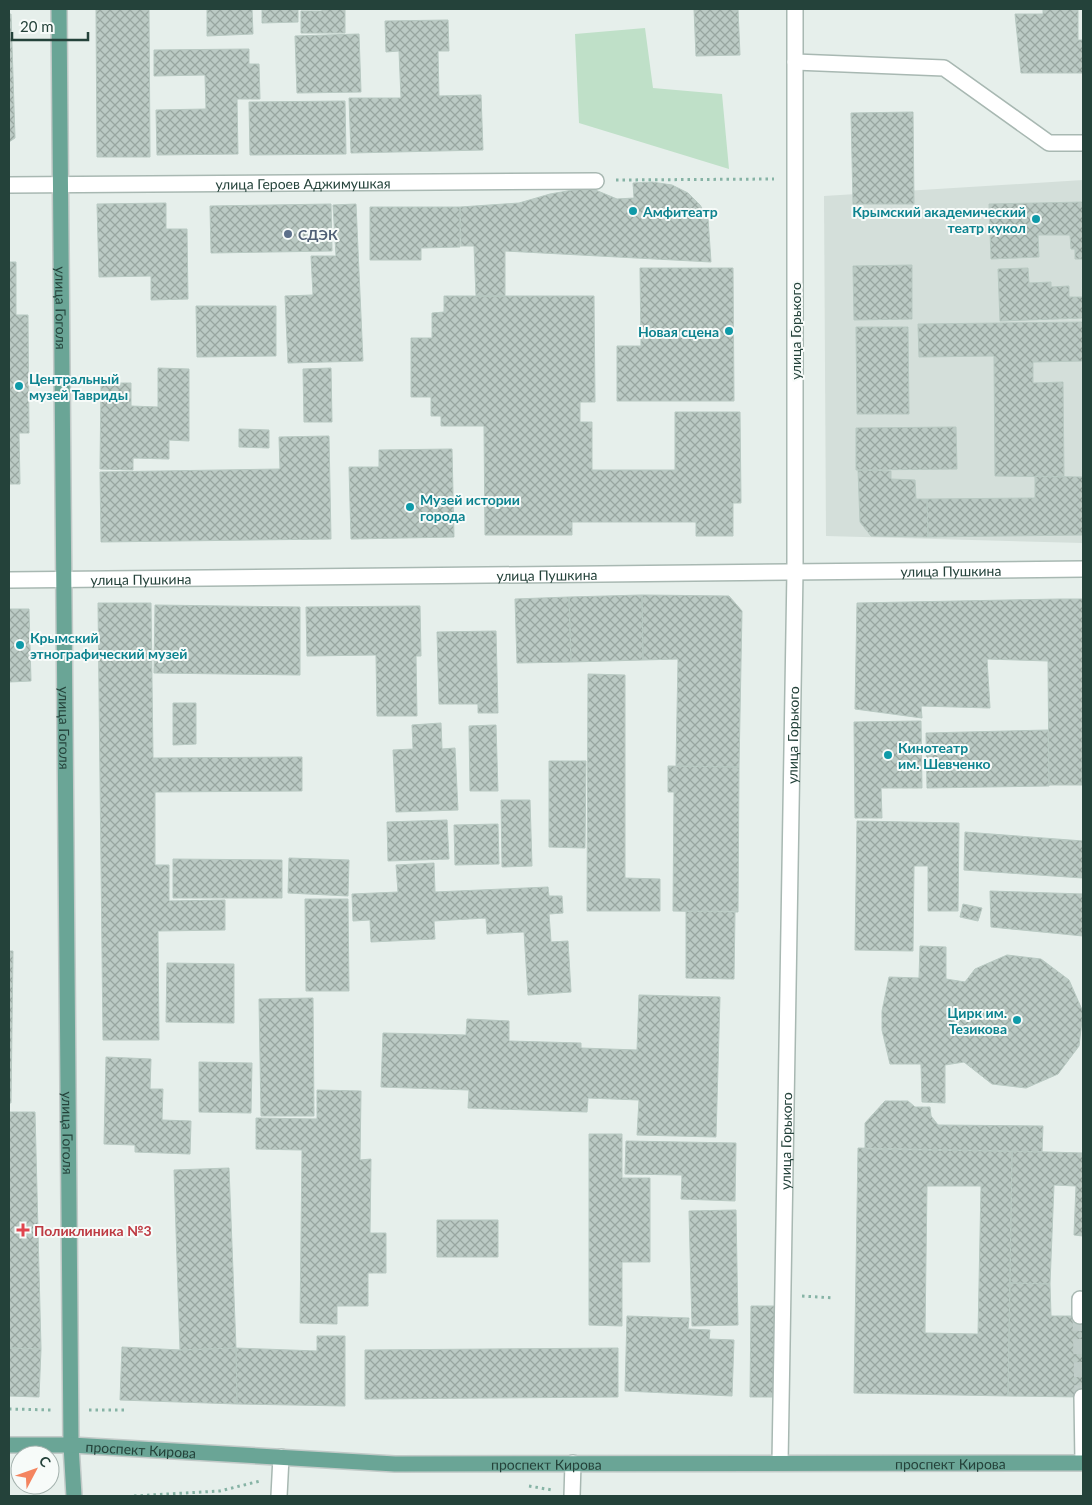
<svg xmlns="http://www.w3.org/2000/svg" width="1092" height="1505" viewBox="0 0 1092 1505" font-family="Lato,sans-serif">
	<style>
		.built { fill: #d4dfda }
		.green { fill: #bfe0c8 }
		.building { fill: url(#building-cross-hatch); stroke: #b8c9c2; fill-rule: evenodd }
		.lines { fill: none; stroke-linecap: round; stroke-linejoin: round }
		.minor-tunnel { stroke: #bfccc8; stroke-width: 15; stroke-dasharray: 15 8; stroke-linecap: butt }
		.minor-casing { stroke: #a8b8b2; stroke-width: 18 }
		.major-casing { stroke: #c2cac8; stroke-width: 18 }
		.path { stroke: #86b3a5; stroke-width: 3; stroke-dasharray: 2.5 4; stroke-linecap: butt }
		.minor { stroke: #fff; stroke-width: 15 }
		.major { stroke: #6aa596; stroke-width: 15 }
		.culture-dot { fill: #0f9aa8; stroke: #f7fbf9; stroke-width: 2 }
		.service-dot { fill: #5c6f8a; stroke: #f7fbf9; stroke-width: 2 }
		.health-dot { fill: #e0444e; stroke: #f7fbf9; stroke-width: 2 }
		.labels { text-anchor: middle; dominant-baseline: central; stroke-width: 4; stroke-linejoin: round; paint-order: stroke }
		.street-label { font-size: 14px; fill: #24423a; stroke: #f7fbf9 }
		.culture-label { font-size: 14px; font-weight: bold; fill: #0d838f; stroke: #f7fbf9; text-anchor: start }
		.service-label { font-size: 14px; font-weight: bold; fill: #4e5e75; stroke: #f7fbf9; text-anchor: start }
		.health-label { font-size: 14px; font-weight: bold; fill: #be3a42; stroke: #f7fbf9; text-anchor: start }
	</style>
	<defs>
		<pattern id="building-cross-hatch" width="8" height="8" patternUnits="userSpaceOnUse" patternTransform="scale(1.25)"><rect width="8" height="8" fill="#bbcac4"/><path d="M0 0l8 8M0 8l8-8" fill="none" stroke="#98a6a0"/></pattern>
	</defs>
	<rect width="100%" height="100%" fill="#e6efeb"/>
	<path class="built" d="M1083,180V543L826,536L824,196Z"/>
	<path class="green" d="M645,28L653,88L722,94L729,169L579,123L575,34Z"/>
	<path class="building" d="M96,9H149L150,157H97Z
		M207,9H252L253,34L207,36Z
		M262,9H298V22L262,23Z
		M322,9H345V33H301V11H322Z
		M694,9H738L740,55L696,56Z
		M1043,9H1078V40H1083V73H1021L1015,14H1043Z
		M9,14H11L15,138L9,142Z
		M448,20L449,51H438L439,96L481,95L483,150L351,153L349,98H401L399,51L386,52L385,21Z
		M359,34L361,92L297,93L295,36Z
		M249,49V64H259L260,99H237L238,154L157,155L156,110L206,109L205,75L154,76V50Z
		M345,101L346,154L250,155L249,102Z
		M913,112L914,204H853L851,113Z
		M652,182L672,185L688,193L700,205L708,218L711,262L505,251V296H476L474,246H461L460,207L519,203L550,194L579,189H593L617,199L634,198L633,183Z
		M1083,202V259H1075V249H1071L1070,235H1038L1039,257L991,259L989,204Z
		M166,203V229H187L188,299L151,300V276L99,277L97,204Z
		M331,204L332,251L211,253L210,206Z
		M356,204L363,361L288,363L285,296L313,295L311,256H336L333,205Z
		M370,207H460V247L421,248V260H370Z
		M9,262H16V315H28L29,433H19L20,484H9Z
		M912,265V319L854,320L853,266Z
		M640,268H733L734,401H617V346H641Z
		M1028,268L1029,283L1051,282V287L1069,286V297H1083V318L1000,321L998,269Z
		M444,296H594L595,402H580V422H592V470H675V412H740L741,503H733V536H696V522H572V535H485L484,426H441V416H431V397H411V338H432V313L444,312Z
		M196,306H276V356L197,357Z
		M1083,322V361L1033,362V383L1063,382L1064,477L995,476L994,356L919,357L918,324Z
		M856,327H908L909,414H857Z
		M158,368L189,369V441L169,440V459L133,458V470L100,469L101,383H131V406L158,407Z
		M331,368L332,422H304L303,369Z
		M956,427L957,469L856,470V428Z
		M239,429L269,430V448L239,447Z
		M329,436L331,539L101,542L100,472L280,469L279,437Z
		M452,449L454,537L351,539L349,467H379V450Z
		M858,470L891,471V479L915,480L916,499H927L928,537L871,536L860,522Z
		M1035,476L1083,477V535L928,537L927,499L1035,498Z
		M642,595L729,596L742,611L739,767L676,766L678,659L643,660Z
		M642,595L643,660L571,662L569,597Z
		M569,597L571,662L517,663L515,599Z
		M1059,599H1083L1082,785H1049L1048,661L987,659L990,708L921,706L922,718L855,709L857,603Z
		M98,603H151L153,758L302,757V791L155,792V865H169V901L225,900V930L158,931L159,1040H103Z
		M155,605L300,607V675L154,673Z
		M420,606L421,656H416L417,716H377L376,655L307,656L306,607Z
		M9,609H29L31,681L9,682Z
		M496,631L498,713H478V704H439L437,632Z
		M588,674L625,675V878L660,879V911H587Z
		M173,703H196V744L173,745Z
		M921,721L922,788H881L882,818H855L854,722Z
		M441,723L442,749L455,748L458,810L396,812L393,750L413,749L412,725Z
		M496,725L498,791H470L469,726Z
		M1048,730L1049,786L927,788L926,733Z
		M549,761H586L585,848L549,847Z
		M668,766L739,767L738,912L673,911L674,792H668Z
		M501,800H530L532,866L502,867Z
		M447,820L449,859L388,861L387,822Z
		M857,821L959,823L958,911H928V866H914L913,951L855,950Z
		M498,824L499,864L455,865L454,825Z
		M965,832L1083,841V878L964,870Z
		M289,858L349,860L348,896L288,893Z
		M173,859L282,860V898H173Z
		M434,863L435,892L548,887L549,896H562L563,913L549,914L551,942L568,941L571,992L528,995L524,932L487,934L486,918L434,921L435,939L371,942L370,920L353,921L352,894L398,892L396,865Z
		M990,891L1083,894V936L991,927Z
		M305,899H348L349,991H306Z
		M963,904L982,908L978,921L960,917Z
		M686,911H735L734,979L686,978Z
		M920,946L946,947V979L965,982L975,969L1007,955L1041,959L1069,980L1083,1012L1079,1046L1058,1074L1026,1088L992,1084L964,1062L945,1065V1103L922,1102L921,1064H890L882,1030V1011L889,977L919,978Z
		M9,951H13L11,1103H9Z
		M167,963L234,964V1023L166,1022Z
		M639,995L720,997L716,1137L637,1135L639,1100L588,1098L587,1112L468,1108L469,1090L381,1087L383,1033L466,1035L467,1019L509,1021V1041L581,1043V1048L637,1050Z
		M313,998L314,1116H261L259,999Z
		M106,1057L151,1059L150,1089H163L162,1120L191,1121L190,1154L135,1152V1145L104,1144Z
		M199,1062L252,1063L251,1113L199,1112Z
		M317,1090L361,1091L360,1160L371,1159L370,1233H386V1273H368V1306H337V1324L300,1323L302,1150L256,1149V1118L317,1119Z
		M885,1101H908L915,1107H930L931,1116L938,1125L1043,1126L1042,1152L865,1149V1123Z
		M9,1112H35L41,1349L9,1348Z
		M589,1134H622V1178H650V1262H622V1326L589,1325Z
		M626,1141L736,1143L735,1201L681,1199L682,1175L625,1174Z
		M858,1148L1012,1151L1008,1396L854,1393ZM927,1186H981L978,1334L925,1333Z
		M1012,1151L1083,1153V1236L1074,1235L1076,1186L1054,1185L1050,1284L1010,1283Z
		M229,1168L236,1348L180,1350L174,1170Z
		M736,1210L738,1325L692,1326L689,1211Z
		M437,1220H498V1257H437Z
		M1010,1283L1050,1284L1051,1316H1083V1397L1008,1396Z
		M751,1306H778V1397H750Z
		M627,1316L689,1318L688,1329L710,1330L709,1339L734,1340L732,1396L625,1391Z
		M317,1336H345V1406L237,1404L236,1348L317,1351Z
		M122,1347L180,1350L236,1348L237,1404L120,1400Z
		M9,1348L41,1349L39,1397L9,1396Z
		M618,1348V1397L365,1399V1350Z"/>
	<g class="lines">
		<path class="minor-tunnel" d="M1080,1316L1082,1397"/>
		<g class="minor-casing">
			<g id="minor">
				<path d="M795,62L944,68L1049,143H1083"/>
				<path id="s1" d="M9,185L596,181"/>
				<path id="s2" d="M9,580L1083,569"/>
				<path d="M1080,1299V1316"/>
				<path d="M1082,1397L1083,1463"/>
				<path id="s3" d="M780,1463L795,571V9"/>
				<path d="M279,1496L281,1457"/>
				<path d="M572,1496L573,1463"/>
			</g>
		</g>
		<g class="major-casing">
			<g id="major">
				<path id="s4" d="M59,9L71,1445L74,1496"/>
				<path id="s5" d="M9,1445H71L395,1464L1083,1463"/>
			</g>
		</g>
		<path class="path" d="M616,180L774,179
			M802,1296L834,1298
			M9,1409L51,1410
			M89,1410H126
			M529,1486L552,1490
			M134,1496L220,1491L260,1481"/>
		<use href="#minor" class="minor"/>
		<use href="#major" class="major"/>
	</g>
	<g class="culture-dot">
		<circle cx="633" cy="211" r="5"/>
		<circle cx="1036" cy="219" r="5"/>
		<circle cx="729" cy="331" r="5"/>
		<circle cx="19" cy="386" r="5"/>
		<circle cx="410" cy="507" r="5"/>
		<circle cx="20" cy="645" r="5"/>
		<circle cx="888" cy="755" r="5"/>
		<circle cx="1017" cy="1020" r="5"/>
	</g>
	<circle class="service-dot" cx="288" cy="234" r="5"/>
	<path class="health-dot" d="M20.5 1222.5h5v5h5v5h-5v5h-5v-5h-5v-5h5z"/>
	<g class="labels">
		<g class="street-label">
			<text stroke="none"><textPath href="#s1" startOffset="294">улица Героев Аджимушкая</textPath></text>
			<text stroke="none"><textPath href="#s4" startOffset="299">улица Гоголя</textPath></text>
			<text transform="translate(795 331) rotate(-90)">улица Горького</text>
			<text stroke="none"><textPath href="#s2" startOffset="942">улица Пушкина</textPath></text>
			<text stroke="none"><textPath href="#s2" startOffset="538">улица Пушкина</textPath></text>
			<text stroke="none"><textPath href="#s2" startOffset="132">улица Пушкина</textPath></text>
			<text stroke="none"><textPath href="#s4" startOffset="719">улица Гоголя</textPath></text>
			<text stroke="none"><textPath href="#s3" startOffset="728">улица Горького</textPath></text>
			<text stroke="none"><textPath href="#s4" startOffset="1124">улица Гоголя</textPath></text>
			<text stroke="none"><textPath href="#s3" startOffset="322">улица Горького</textPath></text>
			<text stroke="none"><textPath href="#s5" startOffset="132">проспект Кирова</textPath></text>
			<text stroke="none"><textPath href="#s5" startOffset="942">проспект Кирова</textPath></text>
			<text stroke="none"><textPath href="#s5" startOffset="538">проспект Кирова</textPath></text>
		</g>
		<g class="culture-label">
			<text x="643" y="211">Амфитеатр</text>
			<text x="1026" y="211" text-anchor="end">Крымский академический<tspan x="1026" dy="16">театр кукол</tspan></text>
			<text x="719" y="331" text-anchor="end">Новая сцена</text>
			<text x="29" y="378">Центральный<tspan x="29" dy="16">музей Тавриды</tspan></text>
			<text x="420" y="499">Музей истории<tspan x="420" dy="16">города</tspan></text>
			<text x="30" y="637">Крымский<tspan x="30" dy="16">этнографический музей</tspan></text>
			<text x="898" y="747">Кинотеатр<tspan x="898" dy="16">им. Шевченко</tspan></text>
			<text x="1007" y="1012" text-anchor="end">Цирк им.<tspan x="1007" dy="16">Тезикова</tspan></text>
		</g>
		<g class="service-label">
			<text x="298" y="234">СДЭК</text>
		</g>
		<g class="health-label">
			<text x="34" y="1230">Поликлиника №3</text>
		</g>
	</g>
	<rect width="1092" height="1505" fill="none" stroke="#24423a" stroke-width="20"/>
	<g transform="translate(35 1470) rotate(49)"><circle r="24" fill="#f7fbf9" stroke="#a3b1ad"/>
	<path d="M0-4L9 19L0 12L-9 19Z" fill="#f4845f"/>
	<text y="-8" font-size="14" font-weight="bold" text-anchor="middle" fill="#24423a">С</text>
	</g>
	<path d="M12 32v8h76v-8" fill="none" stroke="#24423a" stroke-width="2.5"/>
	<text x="20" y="32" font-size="15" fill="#24423a" stroke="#f7fbf9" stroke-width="4" paint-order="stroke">20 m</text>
</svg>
